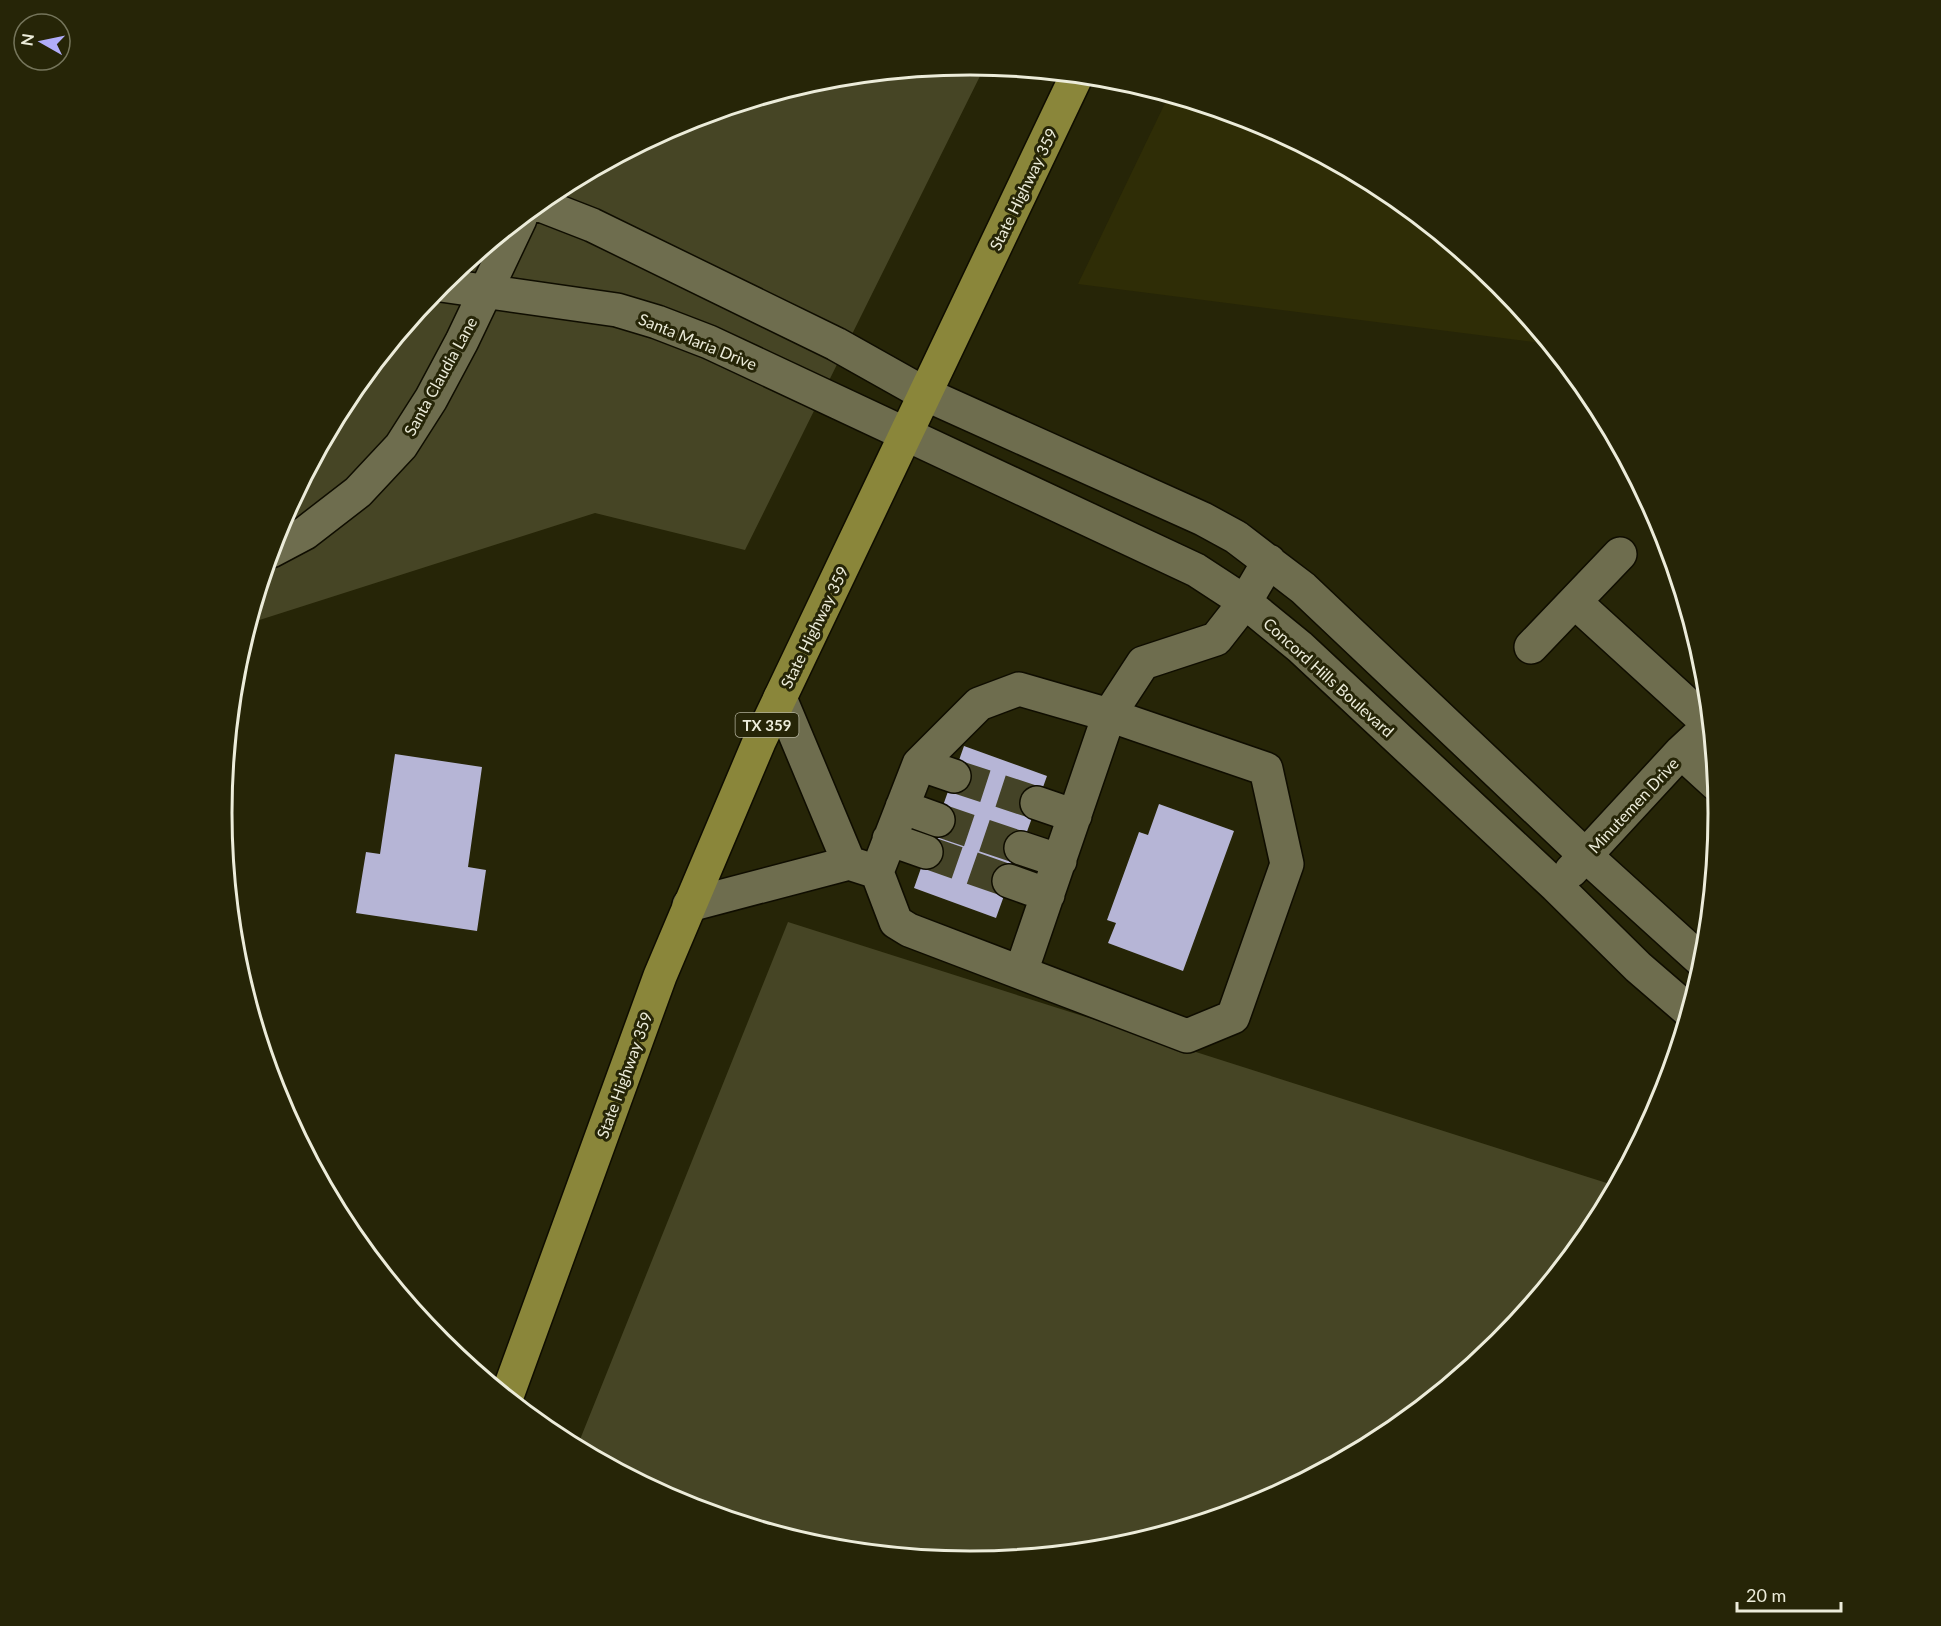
<svg xmlns="http://www.w3.org/2000/svg" width="1941" height="1626" viewBox="0 0 1941 1626" font-family="Lato,sans-serif">
	<style>
		.built { fill: #2f2d06 }
		.green { fill: #464525 }
		.building { fill: #b6b5d6 }
		.lines { fill: none; stroke-linecap: round; stroke-linejoin: round }
		.minor-tunnel { stroke: #444327; stroke-width: 33; stroke-dasharray: 33 16; stroke-linecap: butt }
		.minor-casing { stroke: #0f0d00; stroke-width: 36 }
		.major-casing { stroke: #0f0d00; stroke-width: 36 }
		.minor { stroke: #6e6d4e; stroke-width: 33 }
		.major { stroke: #8a863a; stroke-width: 33 }
		.labels { text-anchor: middle; dominant-baseline: central; stroke-width: 6; stroke-linejoin: round; paint-order: stroke }
		.shield { fill: #262507; stroke: #b1b09b; stroke-width: 1.5 }
		.shield-label { font-size: 15px; font-weight: bold; fill: #ececda }
		.street-label { font-size: 16px; fill: #ececda; stroke: #262507 }
		.rim { fill: none; stroke: #ececda; stroke-width: 3 }
	</style>
	<rect width="100%" height="100%" fill="#262507"/>
	<path class="built" d="M1169,95L1257,122L1387,191L1500,284L1549,344L1078,284Z"/>
	<path class="green" d="M971,65L985,66L745,550L595,513L250,623L279,526L348,397L441,283L555,190L684,121L825,79Z
		M788,922L1613,1185L1611,1195L1593,1229L1500,1342L1386,1436L1257,1505L1116,1547L970,1561L824,1547L684,1504L577,1447Z"/>
	<path class="building" d="M964,746L1047,776L996,918L914,888Z
		M395,754L482,767L468,867L486,870L477,931L356,913L366,852L380,854Z
		M1159,804L1234,831L1183,971L1108,943L1116,923L1107,920L1139,832L1148,835Z"/>
	<g class="lines">
		<path class="minor-tunnel" d="M954,776L1037,803
			M938,820L1021,848
			M926,852L1009,881"/>
		<g class="minor-casing">
			<path id="minor" d="M538,204L592,225L836,344L925,394L1203,519L1236,537L1303,588L1586,856L1704,963
				M441,285L617,310L657,322L709,342L1196,570L1245,602L1300,647L1556,886L1638,967L1689,1011
				M271,551L305,533L358,492L401,446L431,399L462,341L520,219
				M1575,602L1710,725
				M1531,647L1620,554
				M780,698L849,863
				M1681,752L1716,784
				M919,764L954,776
				M1037,803L1075,816
				M902,807L938,820
				M889,839L926,852
				M1021,848L1060,861
				M1571,871L1681,752L1710,725
				M1009,881L1048,895
				M689,905L849,863L877,872
				M1021,972L1109,715L1266,769L1287,864L1233,1017L1187,1036L909,930L896,922L877,872L919,764L979,704L1019,689L1109,715L1143,663L1216,639L1245,602L1269,561"/>
		</g>
		<g class="major-casing">
			<path id="major" d="M507,1396L660,976L759,742L1077,75"/>
		</g>
		<use href="#minor" class="minor"/>
		<use href="#major" class="major"/>
	</g>
	<g class="labels">
		<rect class="shield" x="735.5" y="713" width="63" height="24" rx="4.5"/>
		<g class="shield-label">
			<text x="767" y="725">TX 359</text>
		</g>
		<g class="street-label">
			<text transform="translate(1023 189) rotate(-64)">State Highway 359</text>
			<text transform="translate(698 341) rotate(22)">Santa Maria Drive</text>
			<text transform="translate(440 376) rotate(-61)">Santa Claudia Lane</text>
			<text transform="translate(814 627) rotate(-64)">State Highway 359</text>
			<text transform="translate(1329 677) rotate(42)">Concord Hills Boulevard</text>
			<text transform="translate(1633 805) rotate(-47)">Minutemen Drive</text>
			<text transform="translate(624 1075) rotate(-70)">State Highway 359</text>
		</g>
	</g>
	<path d="M0 0H1941V1626H0ZM232 813a738 738 0 1 1 1476 0a738 738 0 1 1-1476 0Z" fill="#262507" fill-rule="evenodd"/>
	<path class="rim" d="M232 813a738 738 0 1 1 1476 0a738 738 0 1 1-1476 0Z"/>
	<g transform="translate(42 42) rotate(279)"><circle r="28" fill="#262507" stroke="#75755b" stroke-width="1.5"/>
	<path d="M0-4.5L10 22L0 15L-10 22Z" fill="#b1adfa"/>
	<text y="-9" font-size="16" font-weight="bold" text-anchor="middle" fill="#ececda">N</text>
	</g>
	<path d="M1737 1602v9h104v-9" fill="none" stroke="#ececda" stroke-width="3"/>
	<text x="1746" y="1602" font-size="18" fill="#ececda" stroke="#262507" stroke-width="4.5" paint-order="stroke">20 m</text>
</svg>
